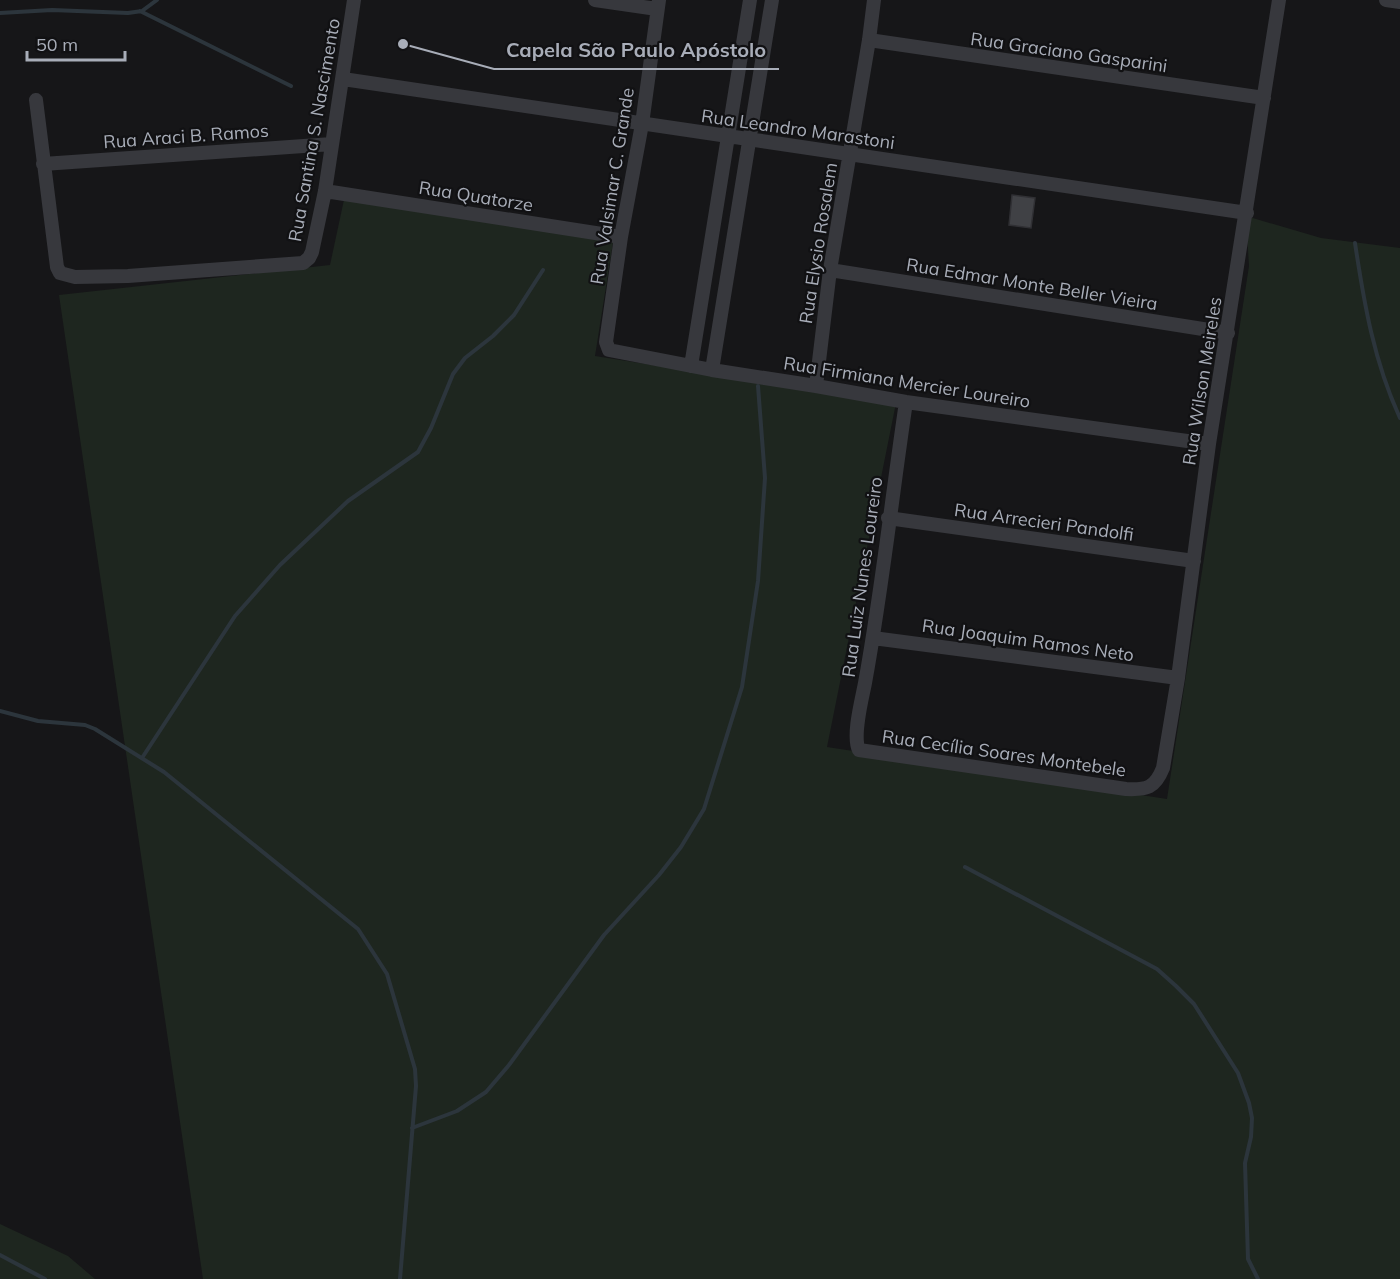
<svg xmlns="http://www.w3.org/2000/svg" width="1400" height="1279" viewBox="0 0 1400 1279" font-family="Mulish,sans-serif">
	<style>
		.green { fill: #1e261f }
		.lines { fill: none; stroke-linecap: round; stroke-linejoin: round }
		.stream { stroke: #2c353c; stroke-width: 4 }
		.building { fill: #404145; stroke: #303034; stroke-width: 1.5 }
		.minor { stroke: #37383d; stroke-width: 14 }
		.labels { text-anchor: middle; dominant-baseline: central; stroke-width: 4.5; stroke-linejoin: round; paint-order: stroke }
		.street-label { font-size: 18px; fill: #a8adb8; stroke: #111113 }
		.leader { fill: none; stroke: #a8adb8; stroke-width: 2 }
		.callout-dot { fill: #a8adb8; stroke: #111113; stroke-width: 2 }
		.callout-label { font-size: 20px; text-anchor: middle; font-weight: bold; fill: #a8adb8; stroke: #111113; stroke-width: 4.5; stroke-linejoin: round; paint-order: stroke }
	</style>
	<rect width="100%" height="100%" fill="#161618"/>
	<path class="green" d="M345,195L614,236L595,356L896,403L827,747L1167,799L1249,266L1246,216L1321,238L1400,248V1279H203L59,295L330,265Z
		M0,1224L68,1256L95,1279H0Z"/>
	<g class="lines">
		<path class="stream" d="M140,11L291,86
			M0,13L52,10L128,13L142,11L157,0
			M1355,243C1364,303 1374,362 1400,418
			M0,711L38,721L85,725L95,729L164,772L358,929L387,974L415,1069L416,1086L400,1279
			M142,758L235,616L280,565L348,501L418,452L431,428L453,374L465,358L493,336L514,315L543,270
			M965,867L1157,969L1176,986L1194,1004L1238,1073L1249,1103L1252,1118L1251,1137L1245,1163L1248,1259L1258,1279
			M412,1128L457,1111L486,1092L509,1065L604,935L659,875L681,847L704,809L742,687L758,581L765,478L758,386
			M0,1255L45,1279"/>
	</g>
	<path class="building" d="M1012,195L1035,198L1031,228L1009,225Z"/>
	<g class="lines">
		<path class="minor" d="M595,0L657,9
			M659,0L642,124L621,237L606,342L609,350L712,370L816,386L906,402L1209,444
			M1386,0L1400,2
			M869,40L1264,98
			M343,79L1247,213
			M36,100L57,267L60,273L75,277L128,276L303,263L309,258L312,252L325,191L354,0
			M43,164L332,144
			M325,191L621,237
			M830,270L1228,333
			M691,366L750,0
			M712,370L772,0
			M816,386L830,270L869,40L874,0
			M906,402C892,496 882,590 865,683C862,699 852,736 859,750L1126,789C1147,790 1155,788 1163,768L1178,678L1209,444L1279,0
			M888,518L1194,561
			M873,638L1178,678"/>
	</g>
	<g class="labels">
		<g class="street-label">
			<text transform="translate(1069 52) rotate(8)">Rua Graciano Gasparini</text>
			<text transform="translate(798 129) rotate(8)">Rua Leandro Marastoni</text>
			<text transform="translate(314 130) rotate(-80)">Rua Santina S. Nascimento</text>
			<text transform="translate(186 136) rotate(-4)">Rua Araci B. Ramos</text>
			<text transform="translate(612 186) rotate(-81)">Rua Valsimar C. Grande</text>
			<text transform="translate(476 196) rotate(9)">Rua Quatorze</text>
			<text transform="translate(818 243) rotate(-81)">Rua Elysio Rosalem</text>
			<text transform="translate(1032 284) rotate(9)">Rua Edmar Monte Beller Vieira</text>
			<text transform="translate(1202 381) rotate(-81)">Rua Wilson Meireles</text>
			<text transform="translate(907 382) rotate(9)">Rua Firmiana Mercier Loureiro</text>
			<text transform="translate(1044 522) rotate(8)">Rua Arrecieri Pandolfi</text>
			<text transform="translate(862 577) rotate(-82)">Rua Luiz Nunes Loureiro</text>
			<text transform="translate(1028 640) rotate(8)">Rua Joaquim Ramos Neto</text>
			<text transform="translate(1004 753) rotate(8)">Rua Cecília Soares Montebele</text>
		</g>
	</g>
	<path class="leader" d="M403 44L494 69H779"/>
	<circle class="callout-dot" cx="403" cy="44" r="6"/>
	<g class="callout-label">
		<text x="636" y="57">Capela São Paulo Apóstolo</text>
	</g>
	<path d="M27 51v9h98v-9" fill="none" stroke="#a8adb8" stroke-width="3"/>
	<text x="36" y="51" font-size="18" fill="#a8adb8" stroke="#111113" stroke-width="4.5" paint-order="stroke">50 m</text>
</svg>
